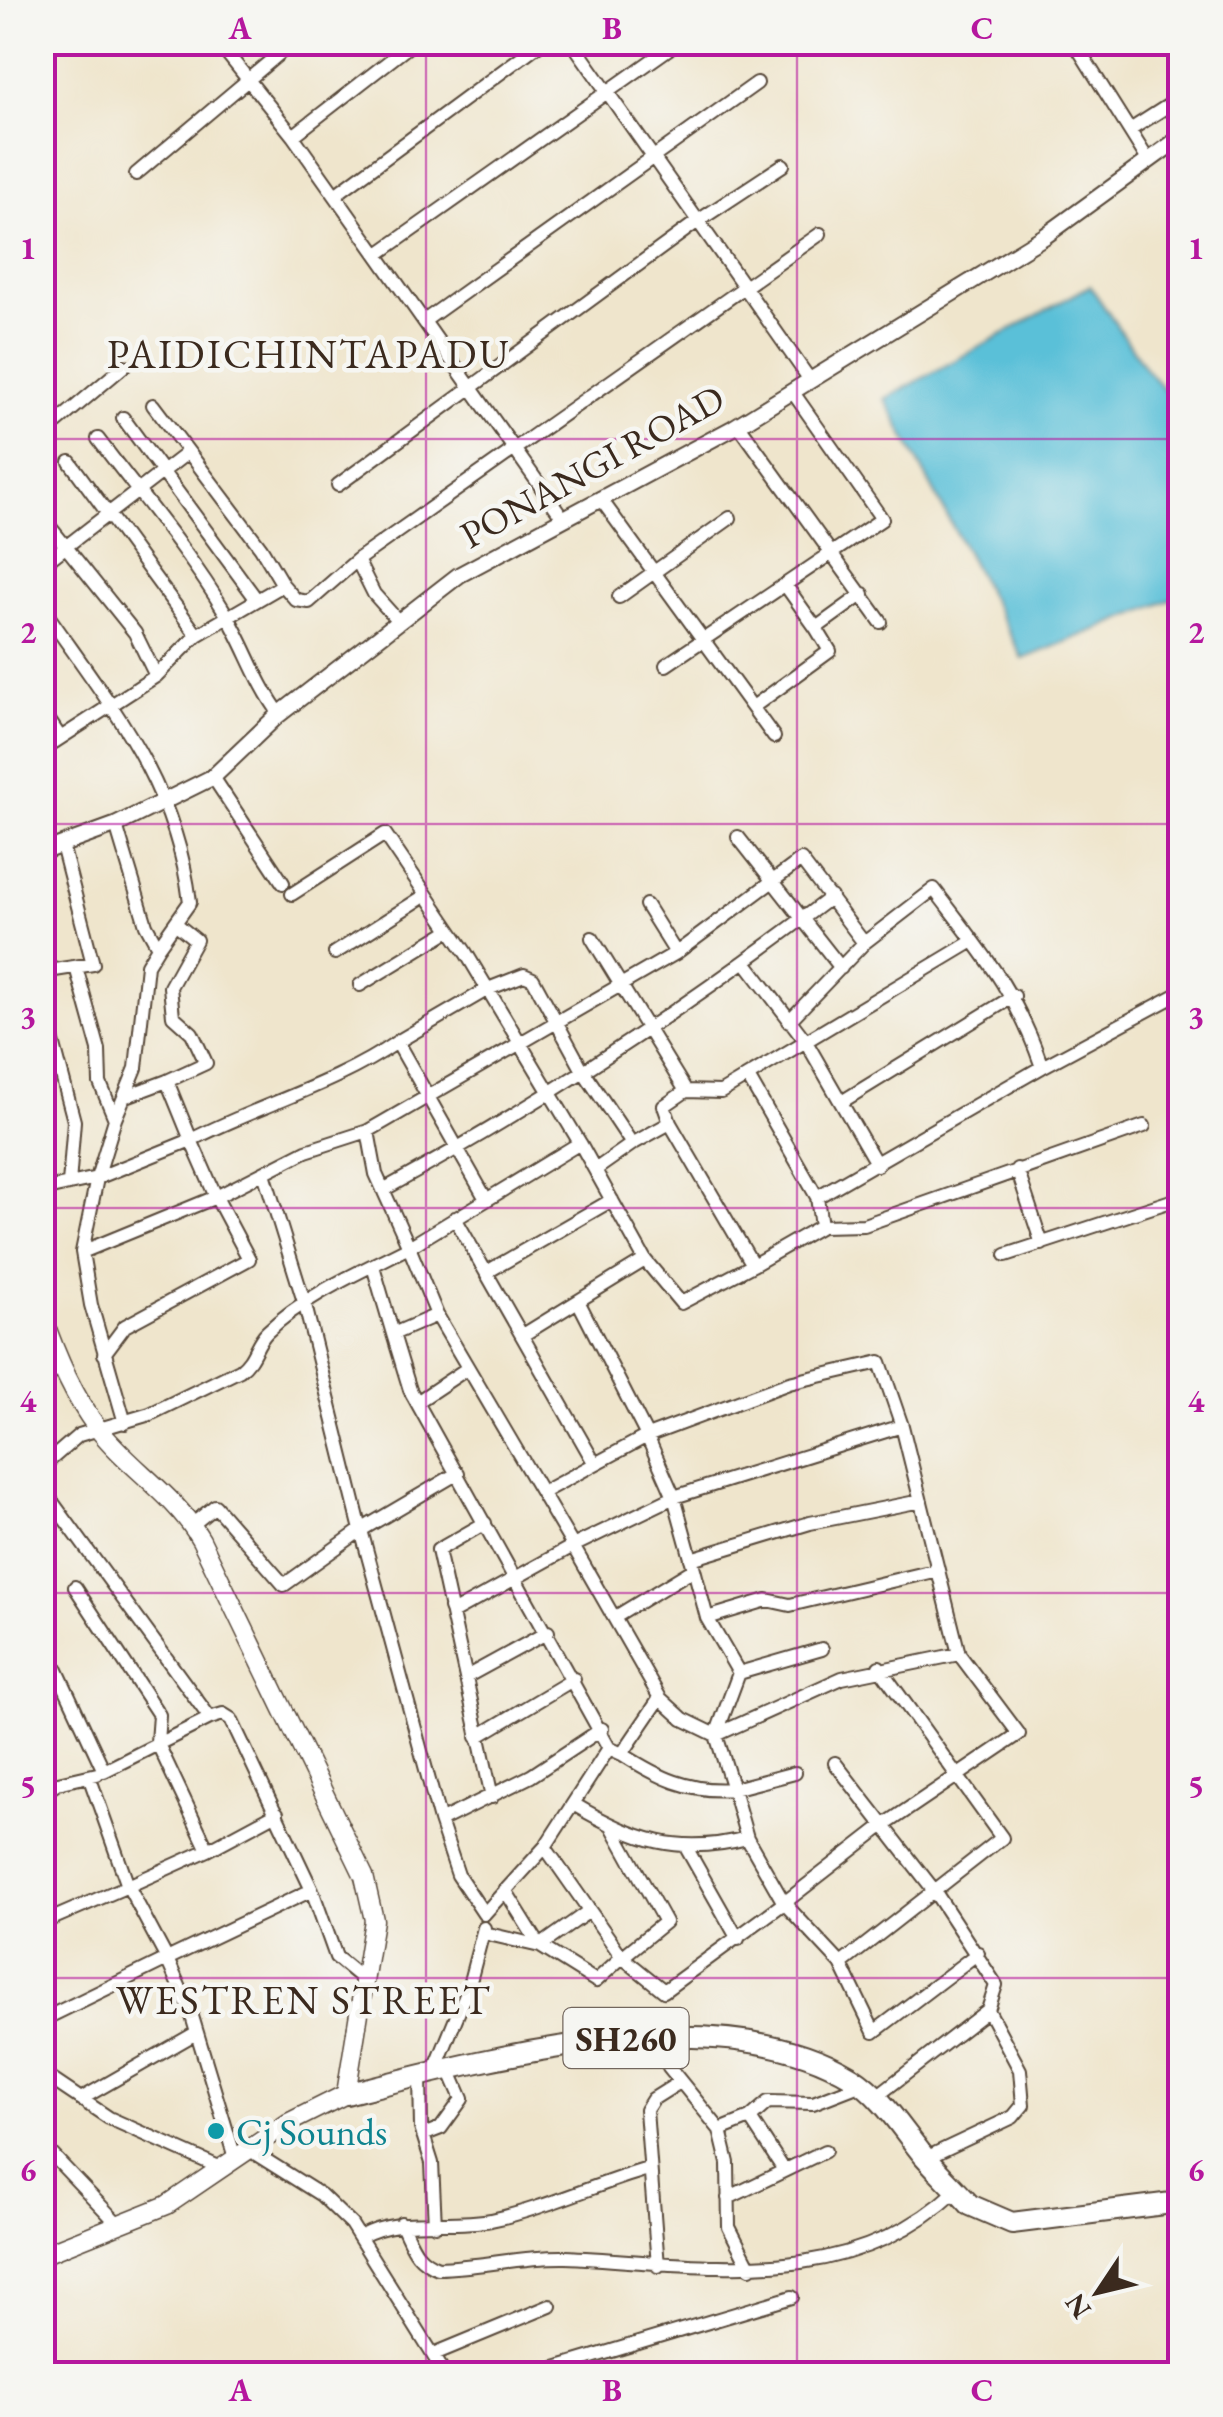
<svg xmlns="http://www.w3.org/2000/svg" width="1223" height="2417" viewBox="0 0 1223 2417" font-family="'EB Garamond',serif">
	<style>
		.water { fill: #5ac0d8; stroke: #4a757b; stroke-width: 2.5 }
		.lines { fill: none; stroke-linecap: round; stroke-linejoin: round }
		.minor-casing { stroke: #564638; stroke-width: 16 }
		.tertiary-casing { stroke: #564638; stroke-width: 19 }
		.secondary-casing { stroke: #564638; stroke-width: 21 }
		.primary-casing { stroke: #564638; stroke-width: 24 }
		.minor { stroke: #fff; stroke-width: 12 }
		.tertiary { stroke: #fff; stroke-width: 15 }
		.secondary { stroke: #fff; stroke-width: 18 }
		.primary { stroke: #fff; stroke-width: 20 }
		.grid { fill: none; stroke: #b5179e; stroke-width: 2.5; stroke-opacity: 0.55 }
		.culture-dot { fill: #0f9aa8; stroke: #f6f6f2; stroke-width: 4 }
		.labels { text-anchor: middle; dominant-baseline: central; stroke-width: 9; stroke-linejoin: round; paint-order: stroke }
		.shield { fill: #f6f6f2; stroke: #73675e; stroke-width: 2.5 }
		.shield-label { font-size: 35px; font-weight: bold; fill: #3b2a1e }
		.street-label { font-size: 38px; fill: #3b2a1e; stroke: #f6f6f2 }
		.culture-label { font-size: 38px; fill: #0d838f; stroke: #f6f6f2; text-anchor: start }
		.neighbourhood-label { font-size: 40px; letter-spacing: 2.5px; fill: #3b2a1e; stroke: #f6f6f2 }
		.neatline { fill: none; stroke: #b5179e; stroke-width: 4 }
		.grid-label { font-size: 32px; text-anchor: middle; font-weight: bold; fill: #b5179e }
	</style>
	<rect width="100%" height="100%" fill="#f6f6f2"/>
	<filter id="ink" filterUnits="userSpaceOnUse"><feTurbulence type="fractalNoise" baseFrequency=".01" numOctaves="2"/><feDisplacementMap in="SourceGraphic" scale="20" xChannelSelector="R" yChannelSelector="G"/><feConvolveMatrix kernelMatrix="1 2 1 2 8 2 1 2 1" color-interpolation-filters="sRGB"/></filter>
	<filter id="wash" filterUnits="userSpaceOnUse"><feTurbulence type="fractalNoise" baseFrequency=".0048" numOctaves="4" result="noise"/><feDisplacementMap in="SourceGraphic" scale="40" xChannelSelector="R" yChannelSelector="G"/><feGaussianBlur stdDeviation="2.25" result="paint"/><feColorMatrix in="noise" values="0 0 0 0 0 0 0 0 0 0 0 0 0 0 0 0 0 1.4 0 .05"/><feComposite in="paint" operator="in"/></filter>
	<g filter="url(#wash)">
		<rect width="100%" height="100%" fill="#efe5cc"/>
		<path class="water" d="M1090,286L1146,369L1180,408V596L1023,659L885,399Z"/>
	</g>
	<g filter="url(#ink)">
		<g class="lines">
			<g class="minor-casing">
				<path id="minor" d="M218,42L293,136L563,518
					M572,42L810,380
					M1074,42L1148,160
					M1130,130L1180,98
					M293,136L414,42
					M136,174L293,42
					M335,195L542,42
					M378,254L678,42
					M424,321L757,83
					M123,418L257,600
					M738,424L881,622
					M42,435L124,366
					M98,439C141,496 188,551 225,612C246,646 256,682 280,714
					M70,462L197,635
					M338,485L698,221L783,165
					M600,498L774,737
					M42,517L135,633L156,676
					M357,560L820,234
					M42,565L187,453
					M283,585L296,600L309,602L357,560L374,594L399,622
					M786,586L816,628L863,594
					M619,597L730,518
					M42,607C109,704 175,780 190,902L158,947L146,925L116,825
					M666,665L882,519L792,391
					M753,707L830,651L816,628
					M42,710L60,737
					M42,750L156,676L197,635L283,585L261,548L153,405
					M213,777L283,883
					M738,837L841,968
					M292,894L385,834L466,953L580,1143L409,1247L376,1174L368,1131
					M646,905L676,953
					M592,938L686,1091L664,1106L670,1123L632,1144
					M335,953L426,895
					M746,963L805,1040L877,1165
					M42,972L93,964L62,845
					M360,985L450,930
					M42,1000L74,1121L69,1184L97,1178L115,1119L100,1083L99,1050L76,967
					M1042,1067L1180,993
					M748,1077L817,1197
					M686,1091L721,1092L973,941
					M124,1097L167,1081
					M843,1101L1014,996
					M115,1119L136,1068L147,965L158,947
					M1017,1169L1042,1244
					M42,1190L69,1184
					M383,1190C539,1105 690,1005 831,897
					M486,1199L397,1042L488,989L524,975L533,979L582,1069L632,1144L595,1170
					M455,1218L595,1464L543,1492
					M821,1226L864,1225L1144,1126
					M82,1252L216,1197L191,1140C259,1105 335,1085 397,1042
					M1006,1255L1171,1201
					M645,1260L681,1303L753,1265L670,1123
					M753,1265L821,1226L817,1197L1042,1067C1016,991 982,952 934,889L864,943L789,1021
					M373,1266L393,1334L437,1315
					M487,1272L612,1200
					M578,1301L645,1260L580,1143
					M393,1334L410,1390L609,1748L622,1754L660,1698
					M523,1335L578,1301L647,1436L595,1464
					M104,1354L125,1326L249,1259L216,1197L306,1151L368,1131L676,953L801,860L864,943
					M42,1382L61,1366
					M417,1402L468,1368
					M125,1423L91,1305L82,1252L97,1178L191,1140L167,1081L206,1063L192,1033L173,1016L170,987L196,940L175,923
					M42,1467L79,1435L150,1414L240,1370C255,1359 255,1344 267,1332C305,1295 362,1271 409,1247L437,1315L573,1546L674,1497L902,1426
					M458,1473L361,1530L440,1821L531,1776L602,1729
					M42,1488L210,1718L104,1771L42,1638
					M485,1523L438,1550L492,1797
					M192,1525L215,1506L284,1585L361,1530L305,1305L264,1173
					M691,1559L810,1523L921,1501
					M694,1569L707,1618L739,1673
					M75,1587L159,1715L157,1742L208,1850L128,1886L167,1959L312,1890
					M450,1608L452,1613L573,1546L660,1698L683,1719L716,1735L842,1678L959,1654L1019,1734L883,1826L784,1903L841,1964L874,2032L978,1953
					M617,1616L694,1569L674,1497L647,1436L789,1383L880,1362L902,1426L959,1654
					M707,1618L767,1600L790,1605L938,1570
					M466,1677L548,1632
					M42,1678L57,1670
					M210,1718L223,1714L231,1719L312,1890L336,1957L365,1981
					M477,1737L574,1679
					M622,1754C658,1777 689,1793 733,1789L716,1735L739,1673L822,1649
					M835,1763L933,1889L996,1985L988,2010L877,2096
					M42,1794L58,1783L97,1774
					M575,1805C634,1840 679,1856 747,1838L733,1789L795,1773
					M440,1821L458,1875L484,1914L545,1847L609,1748
					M613,1828L665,1922L622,1957L664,1991L784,1903L747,1838
					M687,1849L738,1939
					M208,1850L277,1813
					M505,1890L540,1946L589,1911
					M47,1921L128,1886L89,1776
					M484,1933L540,1946L596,1981L622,1957L545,1847
					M841,1964L1002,1838L879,1667
					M42,2020L167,1959L191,2013L235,2158
					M657,2037L669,2067L720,2130L728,2163L729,2227L750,2268
					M434,2072L468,1989L484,1928
					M42,2073L109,2118L221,2168
					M420,2076L421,2128L432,2163L435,2225
					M81,2099L196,2033
					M750,2118L784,2170
					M720,2130L750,2118L768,2102L813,2103L862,2084
					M423,2135L441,2128L462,2099L449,2069
					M42,2144L119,2225
					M248,2149L321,2195L351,2224L445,2374
					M926,2158L1013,2117L1023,2105L1020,2070L988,2010
					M728,2198L825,2151
					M401,2223C412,2244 414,2259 438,2268C481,2267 523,2256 566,2257C703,2263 845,2295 957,2190
					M360,2237C400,2215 446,2228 491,2220C544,2209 596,2184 648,2169
					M658,2266L646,2110L653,2099L680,2082
					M434,2354L550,2306
					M535,2374L792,2297"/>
			</g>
			<g class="tertiary-casing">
				<path id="tertiary" d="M42,852L116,825L213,777L277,716L459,575L733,428L1045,236L1180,138"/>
			</g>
			<g class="secondary-casing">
				<path id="secondary" d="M42,1315C55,1353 72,1394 96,1426C128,1468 175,1494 201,1540L364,1876L374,1920L346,2094L288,2123L167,2205L42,2255"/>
			</g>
			<g class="primary-casing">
				<path id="primary" d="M346,2094C488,2058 719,1995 852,2077C882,2096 901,2128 923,2155C938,2172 955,2188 970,2205L1012,2223L1180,2202"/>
			</g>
			<use href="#minor" class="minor"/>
			<use href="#tertiary" class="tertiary"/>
			<use href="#secondary" class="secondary"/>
			<use href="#primary" class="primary"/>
		</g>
	</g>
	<path class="grid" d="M426,42V2374M797,42V2374M42,439H1180M42,824H1180M42,1208H1180M42,1593H1180M42,1978H1180"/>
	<circle class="culture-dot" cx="216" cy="2131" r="10"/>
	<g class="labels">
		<rect class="shield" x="563.5" y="2008" width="125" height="60" rx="8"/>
		<g class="shield-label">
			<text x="626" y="2038">SH260</text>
		</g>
		<g class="street-label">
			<text transform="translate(592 466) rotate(-29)">PONANGI ROAD</text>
		</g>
		<g class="culture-label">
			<text x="236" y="2131">Cj Sounds</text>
		</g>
		<g class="neighbourhood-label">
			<text x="309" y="354">PAIDICHINTAPADU</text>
			<text x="304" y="2000">WESTREN STREET</text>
		</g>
	</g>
	<rect width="1223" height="2417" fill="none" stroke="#f6f6f2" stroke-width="110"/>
	<g transform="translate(1098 2292) rotate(235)" stroke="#f6f6f2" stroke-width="8" paint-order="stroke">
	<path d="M0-8L18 38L0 25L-18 38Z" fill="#3b2a1e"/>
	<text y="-15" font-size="28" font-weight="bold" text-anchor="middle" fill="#3b2a1e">N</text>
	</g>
	<rect x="55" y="55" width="1113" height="2307" class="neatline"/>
	<g class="grid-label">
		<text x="240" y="39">A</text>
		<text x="612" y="39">B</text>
		<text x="982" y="39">C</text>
		<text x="28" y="259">1</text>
		<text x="1196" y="259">1</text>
		<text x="28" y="643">2</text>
		<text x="1196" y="643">2</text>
		<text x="28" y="1028">3</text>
		<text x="1196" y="1028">3</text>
		<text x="28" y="1412">4</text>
		<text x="1196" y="1412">4</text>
		<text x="28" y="1797">5</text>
		<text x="1196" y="1797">5</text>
		<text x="28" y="2181">6</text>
		<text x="1196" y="2181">6</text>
		<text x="240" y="2401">A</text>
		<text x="612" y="2401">B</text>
		<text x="982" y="2401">C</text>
	</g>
</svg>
